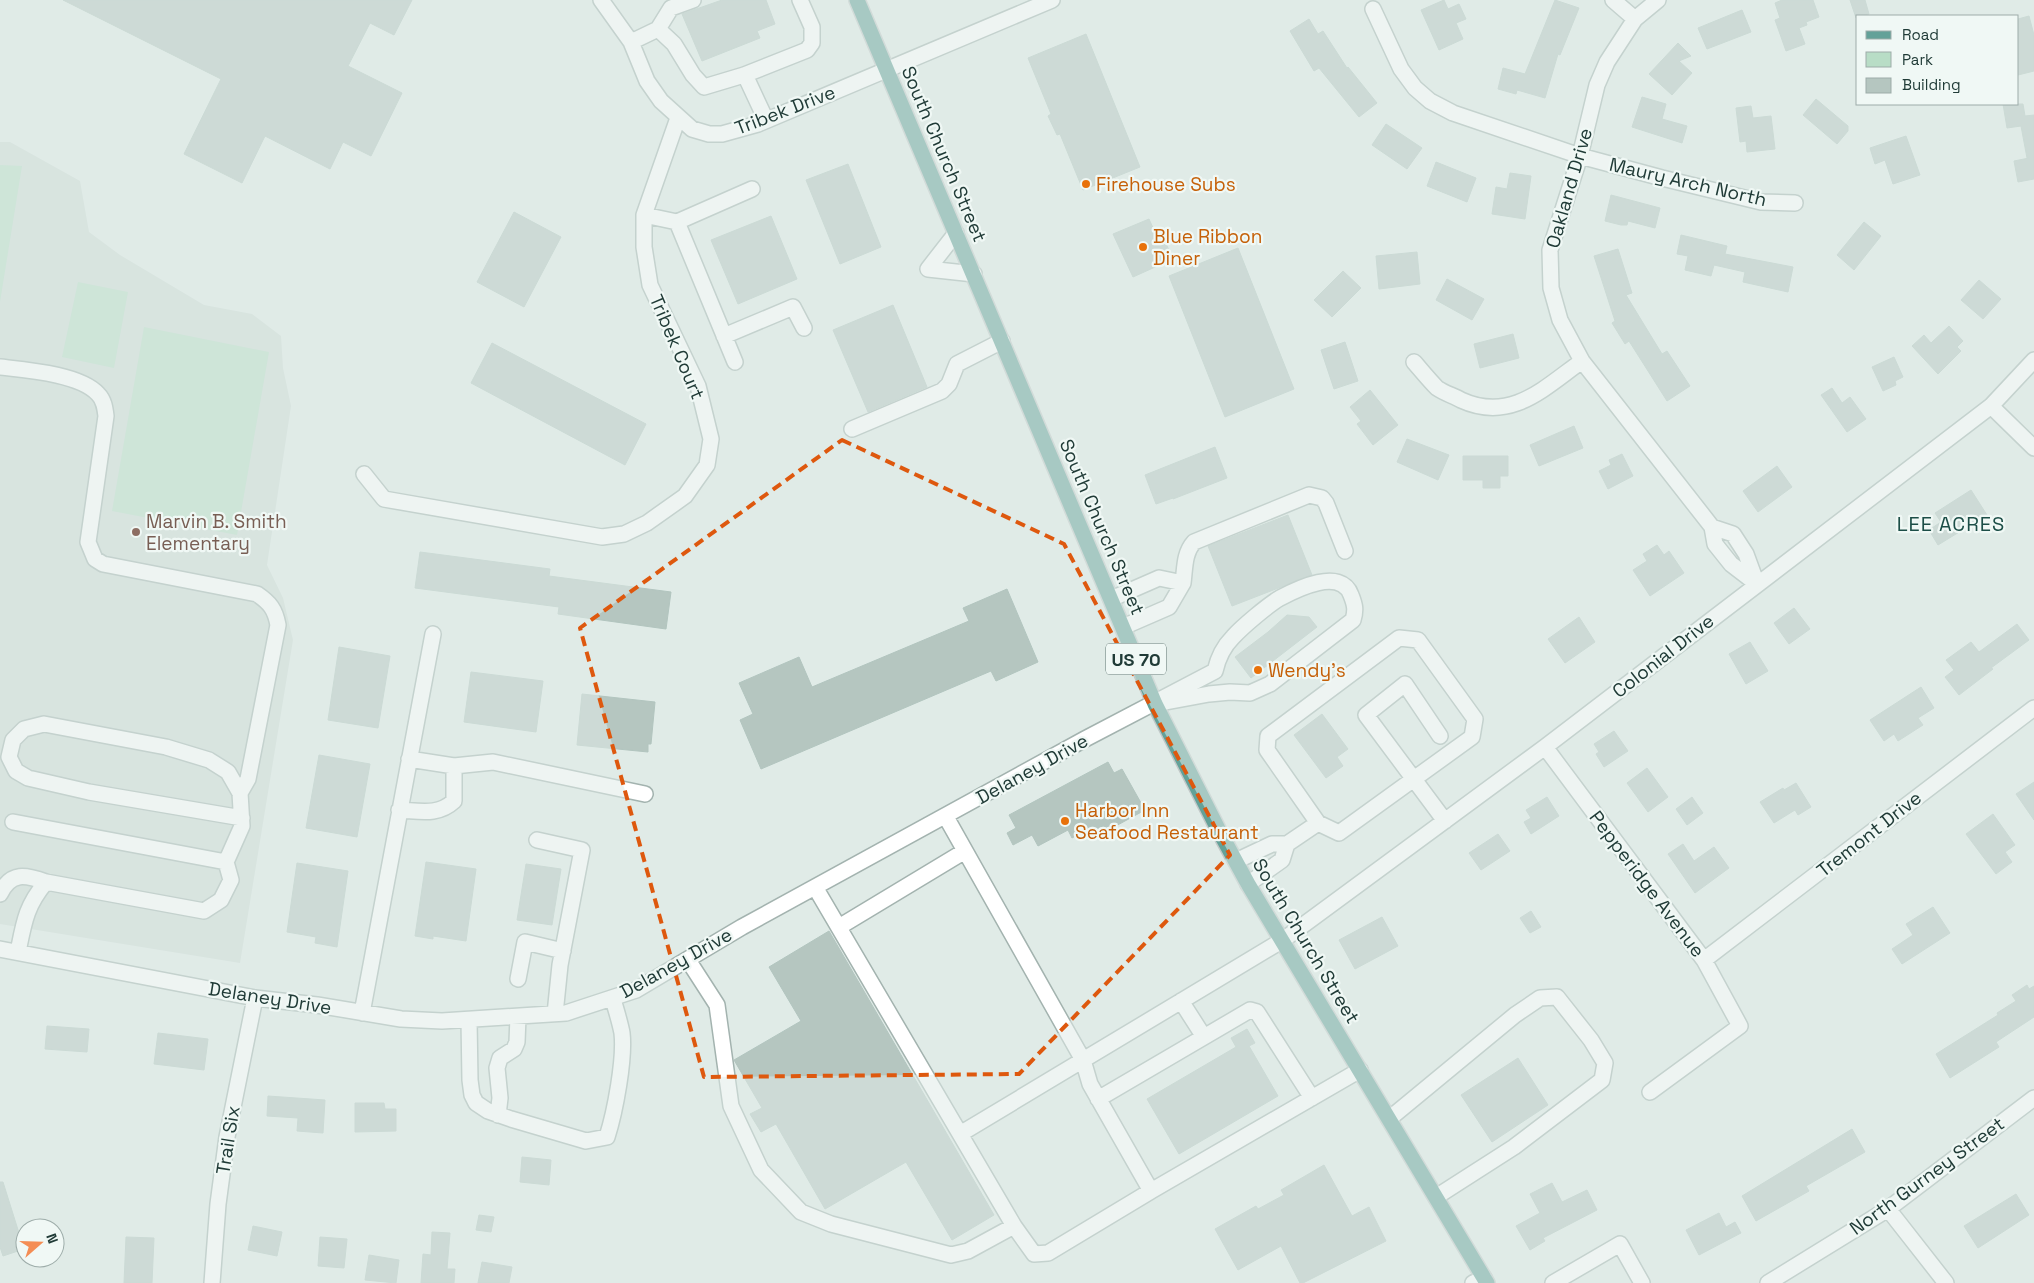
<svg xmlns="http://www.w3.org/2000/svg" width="2034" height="1283" viewBox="0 0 2034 1283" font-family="'Space Grotesk',sans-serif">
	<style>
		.built { fill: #cedbd6 }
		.green { fill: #b8ddc6 }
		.building { fill: #b5c6c0; stroke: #b2c5bf }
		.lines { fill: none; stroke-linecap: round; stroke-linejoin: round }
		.minor-casing { stroke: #a3b3af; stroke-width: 18 }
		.major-casing { stroke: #c1c8c7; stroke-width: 18 }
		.minor { stroke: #fff; stroke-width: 15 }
		.major { stroke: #63a198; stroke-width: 15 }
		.marked { fill: none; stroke: #de580e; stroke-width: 4; stroke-dasharray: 10 6; stroke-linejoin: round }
		.food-dot { fill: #e8710a; stroke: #f0f8f5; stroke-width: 2 }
		.education-dot { fill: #8d6e63; stroke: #f0f8f5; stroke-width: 2 }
		.labels { text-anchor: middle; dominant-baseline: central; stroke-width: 4.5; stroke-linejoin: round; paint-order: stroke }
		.shield { fill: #f0f8f5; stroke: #5e7470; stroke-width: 1 }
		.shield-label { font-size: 18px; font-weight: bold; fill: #203b37 }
		.street-label { font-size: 19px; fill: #203b37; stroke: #f0f8f5 }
		.food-label { font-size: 19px; fill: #c56008; stroke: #f0f8f5; text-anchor: start }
		.education-label { font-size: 19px; fill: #785e54; stroke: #f0f8f5; text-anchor: start }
		.neighbourhood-label { font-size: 20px; letter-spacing: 1px; fill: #1c4e47; stroke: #f0f8f5 }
	</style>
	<rect width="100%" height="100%" fill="#e0ebe7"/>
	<path class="built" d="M0,142H10L80,181L89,232L120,255L204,305L252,314L281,336L283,368L291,406L267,565L283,598L293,640L240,963L0,924Z"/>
	<path class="green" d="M0,165L22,166L0,302Z
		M78,282L128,292L114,368L62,357Z
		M144,327L269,352L237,535L112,511Z"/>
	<path class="building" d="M63,0H412L394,35L370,23L348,66L402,93L371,156L343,142L330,169L265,136L242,183L184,154L221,79Z
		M722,0H766L775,24L757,31L760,38L702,61L682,14Z
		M1444,0L1448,9L1459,4L1466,19L1456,23L1463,39L1439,50L1421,10Z
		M1555,0L1579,8L1560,55L1558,54L1545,98L1517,90L1516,94L1498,89L1503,68L1525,74Z
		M1782,0H1813L1819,17L1806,22L1807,25L1799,28L1805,44L1786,51L1775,20L1780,18L1775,3Z
		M1850,0H1865L1869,14L1858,16L1856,18Z
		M1742,10L1751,32L1707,49L1698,28Z
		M2029,16L2034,35V71L2018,75V19Z
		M1309,19L1318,34L1323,31L1347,68L1348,67L1377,103L1359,117L1319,68L1314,71L1290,31Z
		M1086,34L1140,167L1083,190L1060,134L1057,135L1048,116L1051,114L1028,58Z
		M1678,43L1691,56L1679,61L1692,73L1672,95L1649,74Z
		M1642,97L1666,104L1662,119L1687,126L1682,143L1632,127Z
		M1816,99L1848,126V131L1837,144L1803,115Z
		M2003,104H2023L2025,116L2034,115V179L2018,182L2014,161L2029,158H2027L2021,126L2007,128Z
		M1751,106L1753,118L1771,116L1775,149L1747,152L1746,141L1740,142L1736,108Z
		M1386,124L1422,148L1407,169L1372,145Z
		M1906,136L1920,175L1893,184L1885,160L1875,164L1870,148Z
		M1436,162L1476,178L1467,202L1427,186Z
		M848,164L881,247L840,264L806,180Z
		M1510,173L1531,176L1525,219L1492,214L1496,187L1507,189Z
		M1611,195L1660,208L1655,228L1628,221L1627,225H1621L1605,221Z
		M514,212L561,237L524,307L477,282Z
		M771,216L797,279L738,304L711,240Z
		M1149,219L1154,230L1159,228L1173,259L1133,277L1113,234Z
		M1864,222L1881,236L1854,270L1837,255Z
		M1681,235L1727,246L1725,254L1793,267L1788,292L1743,282L1745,272L1714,265L1711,276L1685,270L1688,256L1677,254Z
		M1238,248L1294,389L1225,417L1169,276Z
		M1618,249L1632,293L1626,295L1662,354L1667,351L1690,386L1667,401L1629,341L1625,344L1612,323L1615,321L1594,256Z
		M1417,252L1420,284L1379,289L1376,256Z
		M1343,271L1361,288L1332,317L1314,300Z
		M1447,279L1484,299L1472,320L1436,300Z
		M1979,280L2001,299L1983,319L1961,300Z
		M893,305L927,387L868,412L833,330Z
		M1949,326L1963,341L1957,347L1961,351L1938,374L1912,346L1924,335L1931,343Z
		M1513,334L1519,358L1480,368L1474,344Z
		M1345,342L1358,381L1334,389L1321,350Z
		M492,343L646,424L625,465L471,383Z
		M1894,357L1903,377L1895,381L1896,385L1883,391L1872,367Z
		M1832,388L1842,403L1850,397L1866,419L1847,432L1821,395Z
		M1370,390L1398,425L1373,445L1357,424L1361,421L1350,407Z
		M1574,426L1583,448L1539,466L1530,445Z
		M1407,439L1449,455L1438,480L1397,462Z
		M1215,447L1227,478L1173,499V498L1156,504L1145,475Z
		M1622,454L1633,476L1608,489L1599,471L1611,465L1609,460Z
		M1463,456H1508V476H1500V488H1483V480H1463Z
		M1777,466L1792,487L1758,512L1743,491Z
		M1971,490L1987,515L1938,545L1929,530L1941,522L1935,513Z
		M1288,515L1312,575L1232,606L1208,546Z
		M1657,545L1664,555L1669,551L1684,573L1650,596L1633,570L1647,561L1643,554Z
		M420,552L550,569L549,576L671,592L666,629L558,614L559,607L415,588Z
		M1007,589L1038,662L996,681L991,671L761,769L740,720L753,714L739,683L799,657L812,687L969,621L963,608Z
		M1794,608L1810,629L1789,644L1774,623Z
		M1287,615L1309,617L1317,627L1251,678L1235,657L1268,632Z
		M1579,617L1595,642L1565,663L1548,639Z
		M2017,624L2029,640L1991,668L1993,669L1959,695L1945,677L1954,670L1946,660L1971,642L1979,652Z
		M1750,642L1768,671L1746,684L1729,654Z
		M339,647L390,656L378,728L328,720Z
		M471,672L543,681L536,732L464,722Z
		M1921,687L1934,708L1918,718L1923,725L1898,741L1894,734L1884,741L1870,720Z
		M582,694L655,702L651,744H648V752L577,745Z
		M1322,714L1348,749L1337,757L1343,766L1326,778L1294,735Z
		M1614,731L1628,751L1604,767L1596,754L1599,752L1594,744Z
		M319,755L370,764L357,837L306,828Z
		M1108,762L1114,773L1122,769L1145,810L1094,838L1089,829L1072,838L1068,830L1038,846L1032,835L1013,845L1007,833L1016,828L1009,815Z
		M1647,768L1668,797L1648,812L1627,783Z
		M2034,782V820L2016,794Z
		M1796,783L1811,807L1798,815L1795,810L1774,823L1760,802L1783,788L1784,790Z
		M1547,797L1559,816L1531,834L1524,822L1531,818L1526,810Z
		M1692,797L1703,813L1687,825L1676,809Z
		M1993,814L2015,845L2005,852L2012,862L1996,874L1966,834Z
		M1498,834L1510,851L1481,870L1469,853Z
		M1683,844L1694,861L1714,847L1729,868L1695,893L1668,854Z
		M426,862L476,869L466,941L433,936V939L415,936Z
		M297,863L348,871L337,947L315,943L316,937L287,932Z
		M526,864L561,869L552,925L517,920Z
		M1933,907L1950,933L1902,964L1892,949L1913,935L1906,924Z
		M1531,911L1541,927L1530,933L1520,918Z
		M1382,917L1398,946L1355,969L1339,940Z
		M829,931L994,1215L952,1240L906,1162L825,1209L776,1124L761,1132L750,1114L762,1108L734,1060L801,1021L769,967Z
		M2027,985L2029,989L2034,986V1017L1996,1042L1999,1047L1950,1078L1936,1054L1998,1015L1997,1013L2016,1001L2012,995Z
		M47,1026L89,1029L87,1052L45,1049Z
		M1247,1029L1255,1043L1249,1046L1278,1096L1179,1154L1147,1099L1236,1047L1231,1038Z
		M158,1033L208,1039L204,1070L154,1064Z
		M1518,1058L1548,1105L1492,1142L1461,1095Z
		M268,1096L325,1100L323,1133L297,1131L298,1118L267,1116Z
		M355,1103H384L385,1109H396V1131L355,1132Z
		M1852,1129L1865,1152L1806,1186L1809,1191L1756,1221L1742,1196Z
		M522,1157L551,1160L549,1185L520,1182Z
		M1324,1165L1352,1216L1369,1207L1386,1241L1303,1283H1300L1281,1246L1238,1270L1215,1229L1256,1206L1258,1209L1284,1195L1281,1190Z
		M0,1182H3L24,1249L3,1256L0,1247Z
		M1552,1183L1562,1202L1587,1190L1597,1210L1543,1238L1545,1241L1530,1250L1516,1226L1540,1213L1530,1194Z
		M2016,1194L2029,1215L1978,1248L1964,1226Z
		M1719,1213L1726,1227L1735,1222L1741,1233L1699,1255L1686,1230Z
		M479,1215L494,1217L491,1232L476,1230Z
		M253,1226L282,1232L277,1256L248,1250Z
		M432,1232L450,1233L447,1269H455L454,1283H421L423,1254L431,1255Z
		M126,1237L154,1238L152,1283H124Z
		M320,1237L347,1239L344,1268L318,1266Z
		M369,1255L399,1260L396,1283L365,1280Z
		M482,1262L512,1267L509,1283H478Z"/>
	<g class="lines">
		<g class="minor-casing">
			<path id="minor" d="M601,0L631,42L647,81L661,101L692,129L709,134H722L758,124L1052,0
				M1613,0L1635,19
				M1658,0L1635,19L1607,62L1597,85L1580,156L1550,250L1551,288L1560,320L1582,361L1712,527L1715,544L1731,564L1757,584
				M1373,9L1401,69L1415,88L1430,101L1453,113L1580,156L1662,178L1761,202L1795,203
				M658,29L674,44L693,75L704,87L744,75L807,50L812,43V27L800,0
				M631,42L658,29L671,8L693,0
				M745,75L766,120
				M644,215L677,222L752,189
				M677,222L735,362
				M956,233L928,269L974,274
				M724,336L793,307L804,328
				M1414,362C1421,370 1429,380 1437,388C1444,393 1454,396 1461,400C1511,423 1544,388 1582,361
				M0,367C26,370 80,374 98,394C104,400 105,408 106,416L88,542L95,559L103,564L257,594C270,603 275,609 278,625L248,779L240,793
				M1991,406L2034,448
				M852,429L942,391L949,384L957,364L1002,341
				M364,474L384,499L602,537L624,534L647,523L685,496L707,465L711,439L698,386L650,285L644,247V215L678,118
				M1712,527L1733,534L1746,554L1757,584
				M1183,583C1185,568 1184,553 1194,542L1309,495L1322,498L1326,503L1345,551
				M1111,599L1159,578L1183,583L1169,607L1123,627
				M1440,736L1405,684L1366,715L1445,821
				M1545,747L1704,960L1740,1026L1650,1092
				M409,759L454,766L493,762L645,794
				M399,810C420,811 438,816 454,801V766
				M946,817L1083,1060L1090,1084L1151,1191L1360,1070
				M537,840L582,850L560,965L555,1014
				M1287,844L1318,823L1339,833L1472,737L1475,719L1418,640L1399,638L1268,736L1267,750L1318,823
				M1236,861L1272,844H1287L1282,860L1248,884
				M226,862L242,826L240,793L228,772L209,760L166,747L44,724L24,729L13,740L9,757L16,771L28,778L89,792L242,818
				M0,894C11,871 26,875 46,882L204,911L221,900L231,880L226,862L13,822
				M839,927L965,851
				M0,949L255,998L317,1005L401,1019L442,1021L566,1013L636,990L742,927L1085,739L1215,671C1218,658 1223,647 1233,637C1242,627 1268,605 1280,598C1297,589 1341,567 1351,595C1355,605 1356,610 1353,620L1270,684L1250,693L1230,692L1209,694L1155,704
				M18,952C24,922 26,906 46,882
				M688,960L717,1005L731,1106L761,1170L801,1212L831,1224L951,1255L968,1251L1014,1226L815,887
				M1704,960L2034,708
				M518,979L525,942L563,951
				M1181,1001L1204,1037
				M362,1013L433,634
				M469,1020L470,1080L472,1095L476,1103L488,1111L511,1119L586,1141L607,1137C615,1112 625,1059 622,1033C620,1022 616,1010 613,999
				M1098,1099L1250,1010L1257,1012L1312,1098
				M498,1115L500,1098L497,1068L500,1058L514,1049L517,1042L518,1017
				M1389,1119L1515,1015L1540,998L1557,997L1591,1040L1605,1063L1602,1080L1514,1147L1436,1197
				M960,1134L1283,940L1545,747L1991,406L2034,360
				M1888,1209L1946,1283
				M1014,1226L1034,1254L1048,1253L1151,1191
				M212,1283L218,1204L227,1137L255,998
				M1473,1283L1484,1278
				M1553,1283L1620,1244L1642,1283
				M1768,1283L1888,1209L2034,1098"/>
		</g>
		<g class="major-casing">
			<path id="major" d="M857,0L1155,704L1218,829L1248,884L1487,1283"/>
		</g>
		<use href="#minor" class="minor"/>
		<use href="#major" class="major"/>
	</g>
	<path d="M0 0H2034V1283H0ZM842,440L1064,544L1230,855L1019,1074L704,1077L580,628Z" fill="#e0ebe7" fill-opacity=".55" fill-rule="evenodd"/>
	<path class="marked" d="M842,440L1064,544L1230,855L1019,1074L704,1077L580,628Z"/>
	<g class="food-dot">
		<circle cx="1086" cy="184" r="5"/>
		<circle cx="1143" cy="247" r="5"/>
		<circle cx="1258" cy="670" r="5"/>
		<circle cx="1065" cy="821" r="5"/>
	</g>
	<circle class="education-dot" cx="136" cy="532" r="5"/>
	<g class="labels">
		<rect class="shield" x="1106" y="643.5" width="60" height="31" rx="4"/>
		<g class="shield-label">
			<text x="1136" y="659">US 70</text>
		</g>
		<g class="street-label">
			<text transform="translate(785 110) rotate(-21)">Tribek Drive</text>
			<text transform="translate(944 154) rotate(67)">South Church Street</text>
			<text transform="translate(1688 182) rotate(13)">Maury Arch North</text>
			<text transform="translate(1569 188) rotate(-74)">Oakland Drive</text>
			<text transform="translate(677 347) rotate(67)">Tribek Court</text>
			<text transform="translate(1102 527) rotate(67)">South Church Street</text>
			<text transform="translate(1663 656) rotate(-38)">Colonial Drive</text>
			<text transform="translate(1032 769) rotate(-29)">Delaney Drive</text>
			<text transform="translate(1869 834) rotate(-38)">Tremont Drive</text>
			<text transform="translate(1647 884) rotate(53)">Pepperidge Avenue</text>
			<text transform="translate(1306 941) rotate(59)">South Church Street</text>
			<text transform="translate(676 963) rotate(-29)">Delaney Drive</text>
			<text transform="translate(270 998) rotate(9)">Delaney Drive</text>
			<text transform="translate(228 1140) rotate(-81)">Trail Six</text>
			<text transform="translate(1927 1176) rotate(-36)">North Gurney Street</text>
		</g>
		<g class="food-label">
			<text x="1096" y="184">Firehouse Subs</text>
			<text x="1153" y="236">Blue Ribbon<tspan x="1153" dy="22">Diner</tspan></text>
			<text x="1268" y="670">Wendy's</text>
			<text x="1075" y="810">Harbor Inn<tspan x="1075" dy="22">Seafood Restaurant</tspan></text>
		</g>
		<g class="education-label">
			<text x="146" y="521">Marvin B. Smith<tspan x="146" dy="22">Elementary</tspan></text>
		</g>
		<g class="neighbourhood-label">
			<text x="1951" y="524">LEE ACRES</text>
		</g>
	</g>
	<rect x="1856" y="15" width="162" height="90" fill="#f0f8f5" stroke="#9daca9"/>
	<rect x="1866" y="31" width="25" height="8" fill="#63a198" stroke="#9daca9"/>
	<text x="1902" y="40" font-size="15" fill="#203b37">Road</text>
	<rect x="1866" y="52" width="25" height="15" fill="#b8ddc6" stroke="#9daca9"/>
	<text x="1902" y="65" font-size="15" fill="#203b37">Park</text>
	<rect x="1866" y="78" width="25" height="15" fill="#b5c6c0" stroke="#9daca9"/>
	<text x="1902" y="90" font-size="15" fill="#203b37">Building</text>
	<g transform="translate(40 1243) rotate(70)"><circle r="24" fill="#f0f8f5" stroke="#9daca9"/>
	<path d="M0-4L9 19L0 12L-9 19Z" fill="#f48d54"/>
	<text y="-8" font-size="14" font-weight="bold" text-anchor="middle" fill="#203b37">N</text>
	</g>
</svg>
